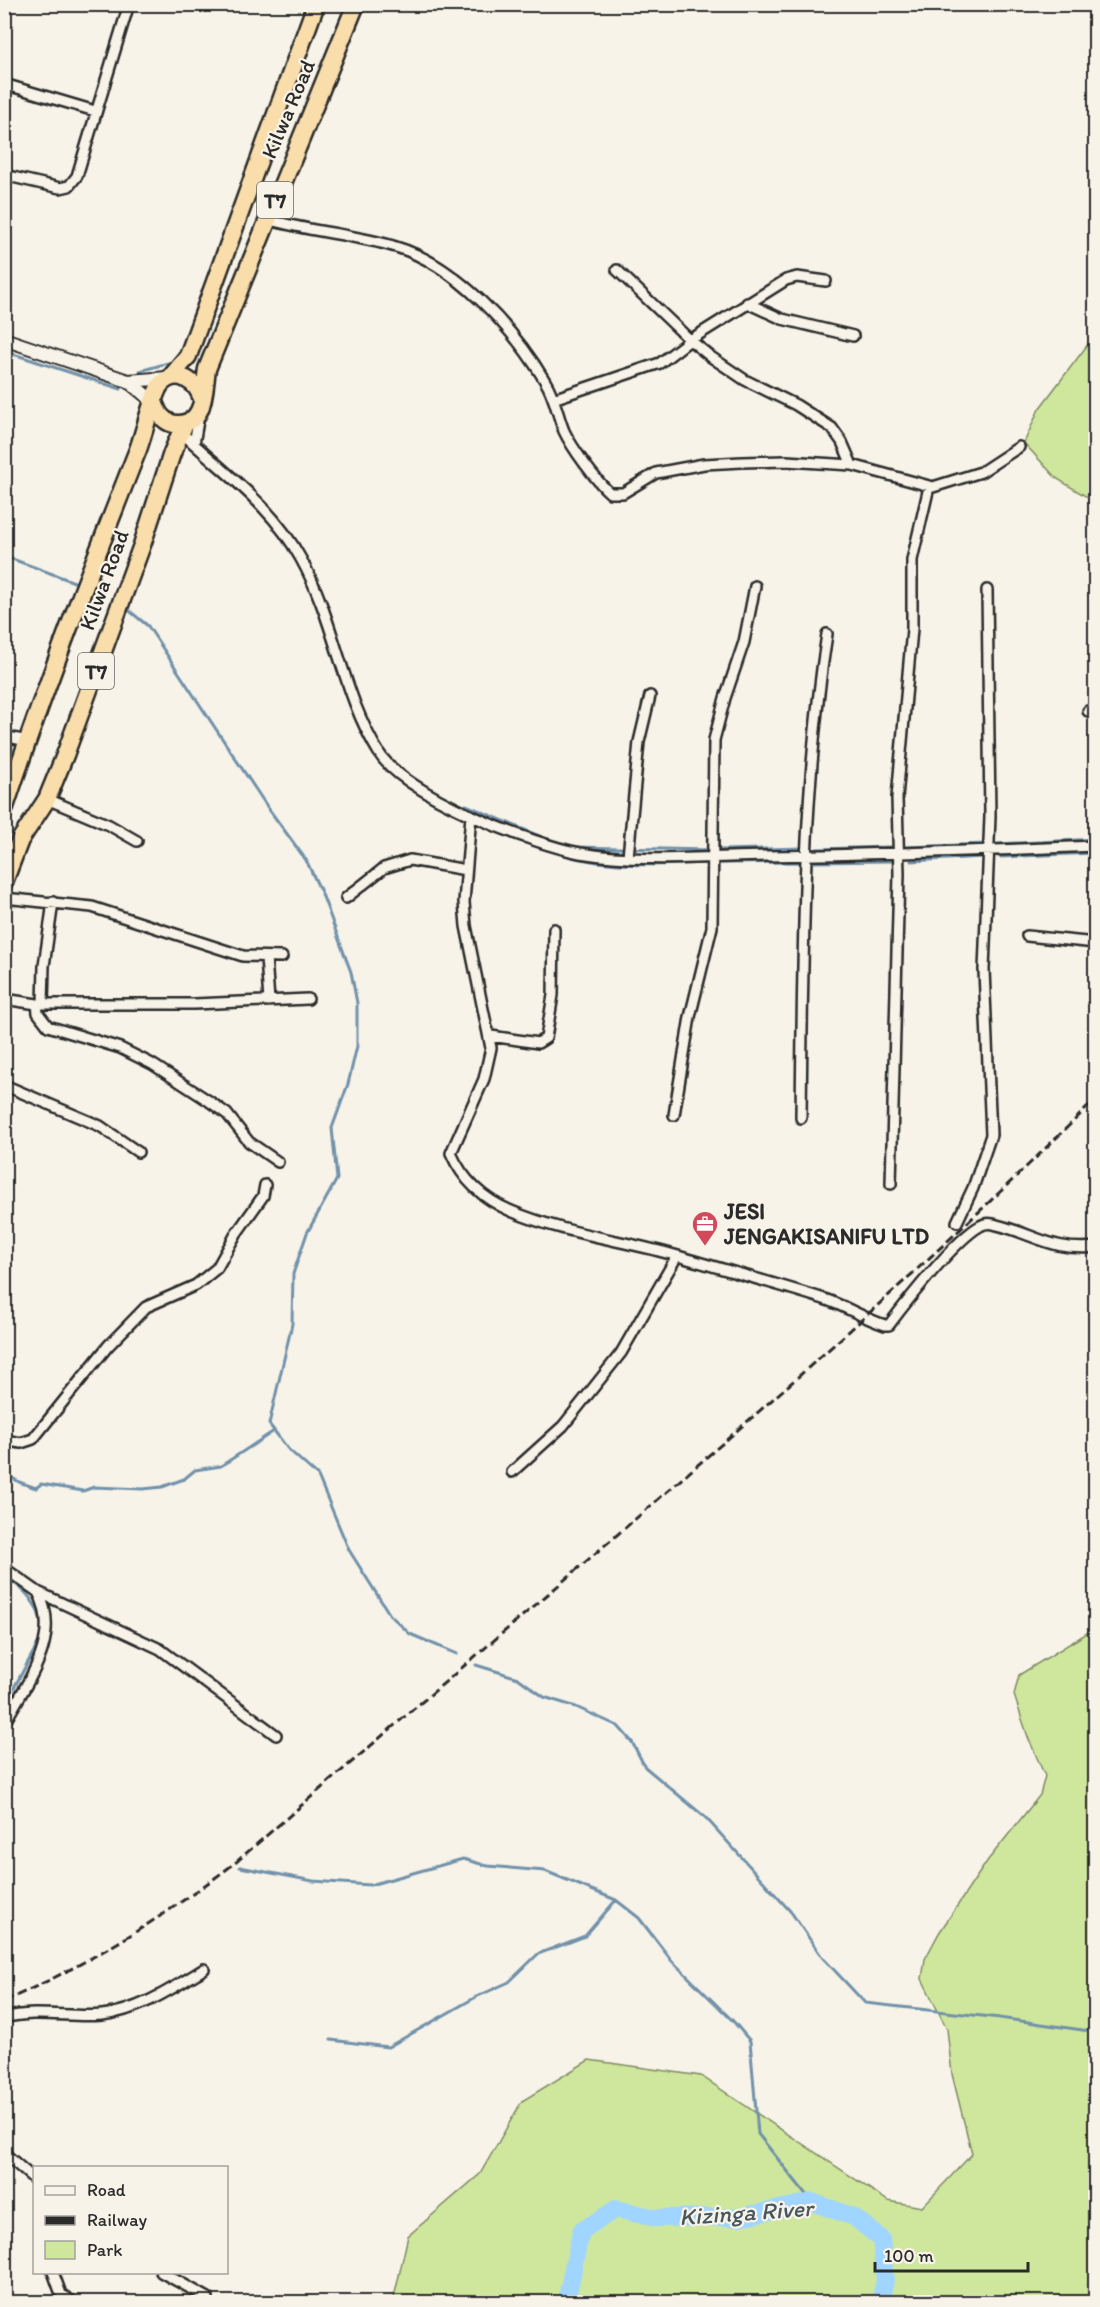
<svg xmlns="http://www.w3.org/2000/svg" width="1100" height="2307" viewBox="0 0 1100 2307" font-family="Itim,sans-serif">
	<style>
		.green { fill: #cfe79c; stroke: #7d8964; stroke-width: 1.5 }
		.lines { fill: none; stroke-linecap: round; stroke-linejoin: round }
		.stream { stroke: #7191aa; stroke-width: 3 }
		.river { stroke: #a0d5ff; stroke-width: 18 }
		.street-casing { stroke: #2b2b2b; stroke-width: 14 }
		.secondary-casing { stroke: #2b2b2b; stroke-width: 16 }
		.highway-casing { stroke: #2b2b2b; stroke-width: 21 }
		.street { stroke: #f7f3e8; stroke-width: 9 }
		.secondary { stroke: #f7f3e8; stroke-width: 12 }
		.highway { stroke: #f9deab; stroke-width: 16 }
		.rail { stroke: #2b2b2b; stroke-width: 3; stroke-dasharray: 9 4.5; stroke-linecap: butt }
		.labels { text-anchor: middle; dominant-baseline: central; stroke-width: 4.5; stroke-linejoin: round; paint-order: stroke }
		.shield { fill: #f7f3e8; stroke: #686764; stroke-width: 1.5 }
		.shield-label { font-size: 21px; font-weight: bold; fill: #2b2b2b }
		.street-label { font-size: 22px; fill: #2b2b2b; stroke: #f7f3e8 }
		.poi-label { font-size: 22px; font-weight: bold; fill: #2b2b2b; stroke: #f7f3e8; text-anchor: start }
		.water-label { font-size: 24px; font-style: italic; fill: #485660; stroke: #f7f3e8 }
	</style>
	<rect width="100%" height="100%" fill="#f7f3e8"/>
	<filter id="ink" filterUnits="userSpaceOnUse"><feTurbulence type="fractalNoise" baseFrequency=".0167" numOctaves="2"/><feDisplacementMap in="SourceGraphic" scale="12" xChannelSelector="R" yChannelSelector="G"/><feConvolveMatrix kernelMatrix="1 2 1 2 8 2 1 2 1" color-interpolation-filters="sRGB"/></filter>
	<g filter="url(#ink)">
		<path class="green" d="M1089,343L1096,347L1095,502L1056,478L1024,443L1039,409Z
			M1095,1628V2302H393L408,2236L480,2174L522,2101L589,2060L701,2076L888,2201L922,2207L972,2154L952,2074L947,2029L922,1979L925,1959L939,1933L988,1860L1040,1795L1045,1776L1028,1737L1014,1695L1019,1675Z"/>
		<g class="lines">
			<path class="stream" d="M4,351L121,389
				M140,371L175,361
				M186,444L192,448
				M4,556L77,583
				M126,608L148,626L268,808L306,860L322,894L351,972L357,1003V1046L348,1084L332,1128L337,1179L307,1233L293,1274L292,1324L269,1424L288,1449L318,1476L349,1550L390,1615L410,1634L457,1654
				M466,805L551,841
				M473,823L491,828
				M997,844L1096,839
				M575,847L708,850
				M905,847L986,844
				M545,848C594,870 657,865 710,863
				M817,849L890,847
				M720,850L804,848
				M999,857L1096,853
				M911,861L984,857
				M813,862L894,861
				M721,863L803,862
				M4,1473L19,1482L36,1488L41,1484L83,1491L94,1487L143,1489L162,1487L184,1479L195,1470L221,1466L274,1431
				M4,1576C25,1589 41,1605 42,1631
				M476,1665L518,1678L544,1697L576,1707L618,1726L632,1742L645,1767L706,1818L791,1912L822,1957L865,2003L1000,2018L1096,2032
				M4,1706L40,1640
				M240,1867L313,1881L370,1885L463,1859L488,1866L545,1871L616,1900L639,1918L672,1961L733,2021L750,2041L758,2134L812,2202
				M331,2040L388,2047L476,1997L509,1982L538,1954L585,1936L616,1900"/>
			<path class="river" d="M566,2302L581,2231L616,2209L656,2218L740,2217L812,2202L854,2217L881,2239L885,2281L880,2302"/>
			<g class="street-casing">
				<path id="street" d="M4,84L95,111
					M4,175L60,188L69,186L77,176L129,4
					M267,219C309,232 354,234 396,247C455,264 514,329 545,381C555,397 557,414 564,431C572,448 596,481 610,493H623L656,473L704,464L742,462L786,461L852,465L933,487L981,472L1019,447
					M617,270L690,340L711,357L745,380L796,405L832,428L842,442L852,465
					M747,303L782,319L853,336
					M556,398L660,363L690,340L786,280L797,277L826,281
					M181,432C224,473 272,505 301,559C335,620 342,694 379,753C405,795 531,844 580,853C641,863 705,857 767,856C876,854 986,851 1096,846
					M194,444L199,415
					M1088,711H1096
					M4,736L27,741
					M47,799L109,825L137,841
					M471,815L464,902L466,926L491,1048L484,1079L451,1153C463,1181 483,1199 511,1211C565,1234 623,1240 678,1256C728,1271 778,1284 827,1300C847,1307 865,1319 885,1325H889C907,1301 955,1240 980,1226C985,1223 991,1223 997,1225C1034,1234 1054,1252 1096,1247
					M628,857L639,742L650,696
					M4,898L92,907L243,956L282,957
					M346,898L384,868L410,860L466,870
					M1027,936L1096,943
					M266,957L269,1001
					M4,999L37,1004H194L308,999
					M37,1004L38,1013L48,1026L120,1048L152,1064L209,1101L227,1114L249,1142L278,1162
					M43,1004L44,966L53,902
					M491,1036L538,1043L546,1038L553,995L554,929
					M4,1085L100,1126L138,1152
					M674,1115L690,1017L712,927L714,740L725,698L744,642L755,586
					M801,1118C803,956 802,795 827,634
					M891,1184L899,874L897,798L912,629V560L929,487
					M957,1222L973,1188L991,1135L984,970L990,816L987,590
					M4,1440L21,1443L33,1439L108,1346L146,1307L196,1285L217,1268L236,1234L263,1196L265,1185
					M512,1472L563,1426L621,1353L677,1256
					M4,1568L38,1592L160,1649L276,1735
					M4,1724C26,1683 63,1638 38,1592
					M4,2018C37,2009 69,2018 102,2015C139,2011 173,1988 204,1969
					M4,2153L34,2179
					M53,2272L61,2294L73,2302
					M161,2272L208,2298"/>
			</g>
			<g class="secondary-casing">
				<path id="secondary" d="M4,339L128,381L154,402
					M128,381L168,378"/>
			</g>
			<g class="highway-casing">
				<path id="highway" d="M170,378L188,356L316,4
					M154,402C156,407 158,414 163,418C174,429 193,424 199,411C205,399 205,382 207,369L356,4
					M4,810C44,689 90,571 137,452C143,438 153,393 161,384C177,367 197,382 202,399
					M4,882L20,840L47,799L65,755L142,545L172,453L185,423"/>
			</g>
			<use href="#street" class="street"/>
			<use href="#secondary" class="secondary"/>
			<use href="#highway" class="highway"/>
			<path class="rail" d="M4,2001C88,1965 162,1918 235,1863C524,1611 823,1369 1096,1099"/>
		</g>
	</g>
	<defs>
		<g id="office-pin" transform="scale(1.35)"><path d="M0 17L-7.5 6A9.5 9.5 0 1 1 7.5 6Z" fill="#d1495b" stroke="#f7f3e8"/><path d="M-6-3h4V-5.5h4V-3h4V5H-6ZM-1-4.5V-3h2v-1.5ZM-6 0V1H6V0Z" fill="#fff"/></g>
	</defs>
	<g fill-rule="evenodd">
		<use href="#office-pin" x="705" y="1224"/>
	</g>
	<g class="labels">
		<g class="shield">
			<rect x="257" y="182" width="36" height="36" rx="4.5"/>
			<rect x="78" y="653" width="36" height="36" rx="4.5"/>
		</g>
		<g class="shield-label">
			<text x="275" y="200">T7</text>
			<text x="96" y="671">T7</text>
		</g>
		<g class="street-label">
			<text transform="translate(288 109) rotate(-67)">Kilwa Road</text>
			<text transform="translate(104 580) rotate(-70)">Kilwa Road</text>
		</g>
		<g class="poi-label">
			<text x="724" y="1211">JESI<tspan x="724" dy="25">JENGAKISANIFU LTD</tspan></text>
		</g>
		<g class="water-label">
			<text transform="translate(746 2212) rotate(-4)">Kizinga River</text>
		</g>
	</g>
	<rect width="1100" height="2307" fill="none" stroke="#f7f3e8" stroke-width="24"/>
	<rect x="12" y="12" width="1076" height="2283" fill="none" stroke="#2b2b2b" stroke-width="2" filter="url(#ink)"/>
	<rect x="33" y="2166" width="195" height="108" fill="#f7f3e8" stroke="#a5a39c" stroke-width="1.5"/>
	<rect x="45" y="2186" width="30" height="9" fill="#f7f3e8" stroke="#a5a39c" stroke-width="1.5"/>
	<text x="87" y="2196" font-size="18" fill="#2b2b2b">Road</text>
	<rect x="45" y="2216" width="30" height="9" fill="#2b2b2b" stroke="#a5a39c" stroke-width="1.5"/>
	<text x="87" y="2226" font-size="18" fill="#2b2b2b">Railway</text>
	<rect x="45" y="2241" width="30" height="18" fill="#cfe79c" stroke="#a5a39c" stroke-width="1.5"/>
	<text x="87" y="2256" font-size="18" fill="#2b2b2b">Park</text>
	<path d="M875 2262v9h153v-9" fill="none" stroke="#2b2b2b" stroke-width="3"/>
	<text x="884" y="2262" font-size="18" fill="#2b2b2b" stroke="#f7f3e8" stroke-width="4.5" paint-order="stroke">100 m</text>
</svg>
